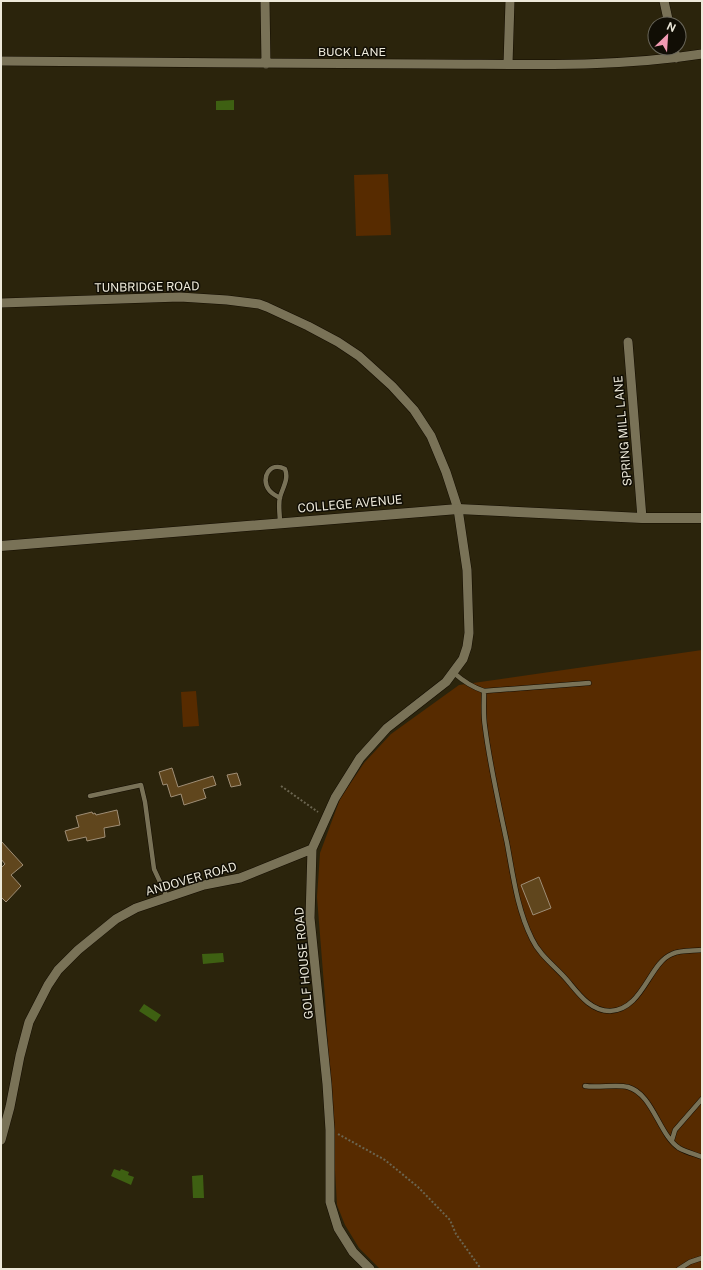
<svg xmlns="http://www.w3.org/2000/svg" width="703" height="1270" viewBox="0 0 703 1270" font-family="'Public Sans',sans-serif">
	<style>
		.green { fill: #572b00 }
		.water { fill: #3e6012 }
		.building { fill: #60461d; stroke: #9f8e76 }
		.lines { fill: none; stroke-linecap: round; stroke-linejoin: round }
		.service-casing { stroke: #140d00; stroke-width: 5.5 }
		.minor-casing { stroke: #140d00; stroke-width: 10 }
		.secondary-casing { stroke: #140d00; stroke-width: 11 }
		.path { stroke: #6b6550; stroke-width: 2; stroke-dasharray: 2 2; stroke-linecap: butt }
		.service { stroke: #797257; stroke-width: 4.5 }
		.minor { stroke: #797257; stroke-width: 9 }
		.secondary { stroke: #797257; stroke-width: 10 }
		.labels { text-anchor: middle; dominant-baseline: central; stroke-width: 3; stroke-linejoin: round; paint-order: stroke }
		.street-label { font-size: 12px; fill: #ede9da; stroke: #110e05 }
	</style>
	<rect width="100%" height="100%" fill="#2b240c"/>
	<path class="green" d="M388,174L391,235L356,236L354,175Z
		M702,650V1269H380L359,1248L345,1225L337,1205L325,998L317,897L320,853L340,799L364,763L391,734L459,685Z
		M196,691L199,726L183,727L181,692Z"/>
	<path class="water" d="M234,100V110H216V101Z
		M223,953L224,962L203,964L202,954Z
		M144,1004L161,1015L156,1022L139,1011Z
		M114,1169L120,1171L121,1169L129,1172L128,1175L134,1177L131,1185L111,1176Z
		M203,1175L204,1198H193L192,1176Z"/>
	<path class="building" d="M172,768L178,787L213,776L216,785L203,789L206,798L184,805L181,794L171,797L167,784L163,785L159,772Z
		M237,773L241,785L231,787L227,775Z
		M117,810L120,825L104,828L105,837L87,841L86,837L68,841L65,831L79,827L76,816L92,812L93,814L95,813L96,815Z
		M1,841L23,865L11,875L21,886L6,902L1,897V868L5,864L1,859Z
		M539,877L551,908L533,915L521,885Z"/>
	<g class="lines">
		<g class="service-casing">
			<path id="service" d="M280,523C280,515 278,505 280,497C283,487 289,479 285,469C270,461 260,478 269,490C272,494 277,496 280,498
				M454,673C463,681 472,687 484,691C484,703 483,715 485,727C490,766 499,805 507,843C513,875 517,909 532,939C540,956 555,966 567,980C578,993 590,1011 610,1011C643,1010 649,963 672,954C680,950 693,951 702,950
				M484,691L589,683
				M90,796L141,785L145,802L154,869L167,897
				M585,1086C598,1088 618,1084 628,1087C653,1094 659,1135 679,1148C686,1152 694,1154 702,1157
				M672,1140L675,1130L702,1099
				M679,1269L690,1262L702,1258"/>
		</g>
		<g class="minor-casing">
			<path id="minor" d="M265,1L266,64
				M664,1L669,24
				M674,48L676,58
				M1,61C144,62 288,64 431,64C521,64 612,68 702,54
				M508,64L510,1
				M1,303L180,297L227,300L259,304L267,307L308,326L338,342L359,356L392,386L414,410L431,436L446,472L458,509L467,570L469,633L467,647L463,659L446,682L387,728L360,758L335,798L312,849L310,918L327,1084L330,1130V1202L338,1228L353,1252L370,1269
				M628,342L642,518
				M1,1140L10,1107L20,1056L29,1022L48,985L58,970L78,950L116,919L136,908L204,885L240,878L312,849"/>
		</g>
		<g class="secondary-casing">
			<path id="secondary" d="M1,546L458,509L642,518H702"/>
		</g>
		<path class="path" d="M281,786L318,812
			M338,1134L385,1160L418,1187L450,1220L456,1234L481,1269"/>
		<use href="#service" class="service"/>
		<use href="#minor" class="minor"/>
		<use href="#secondary" class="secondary"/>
	</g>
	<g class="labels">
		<g class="street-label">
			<text x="352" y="52">BUCK LANE</text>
			<text transform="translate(147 287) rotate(-1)">TUNBRIDGE ROAD</text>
			<text transform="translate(623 431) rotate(-95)">SPRING MILL LANE</text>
			<text transform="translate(350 504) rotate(-5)">COLLEGE AVENUE</text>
			<text transform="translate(191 879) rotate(-16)">ANDOVER ROAD</text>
			<text transform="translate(304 963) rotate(-95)">GOLF HOUSE ROAD</text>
		</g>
	</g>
	<rect width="703" height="1270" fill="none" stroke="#ede9da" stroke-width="4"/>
	<g transform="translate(667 36) rotate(25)"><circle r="19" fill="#110e05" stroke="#69665a"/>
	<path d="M0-3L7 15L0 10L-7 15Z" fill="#f19ab2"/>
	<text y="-6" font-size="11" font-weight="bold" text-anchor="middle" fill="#ede9da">N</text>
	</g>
</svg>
